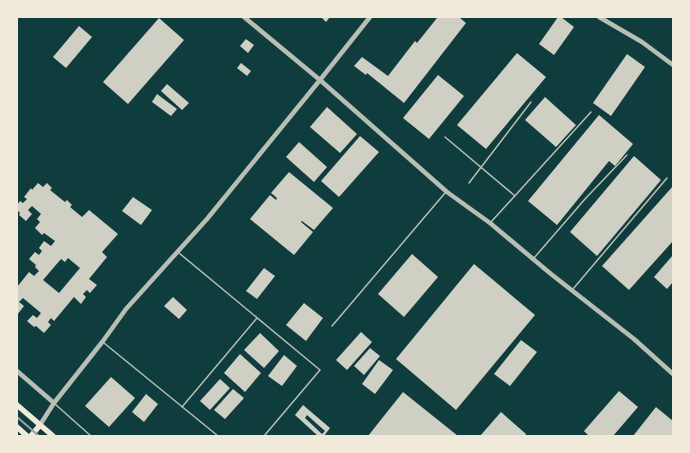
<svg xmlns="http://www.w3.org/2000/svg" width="690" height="453" viewBox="0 0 690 453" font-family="'Space Grotesk',sans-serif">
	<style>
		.building { fill: #cfcfc3; fill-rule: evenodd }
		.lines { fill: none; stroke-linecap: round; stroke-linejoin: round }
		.service { stroke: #b8beb3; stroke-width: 1.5 }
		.tertiary { stroke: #b8beb3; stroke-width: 4.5 }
		.primary { stroke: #f1e9da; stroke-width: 5.5 }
		.rail { stroke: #97a49c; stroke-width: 2 }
	</style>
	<rect width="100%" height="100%" fill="#0f3d3e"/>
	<path class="building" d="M321,17H330L326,22Z
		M436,17H459L466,23L404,103L367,73L366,75L354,66L362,57L388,76L415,41L417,43L437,18Z
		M558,17H561L574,27L554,55L539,44Z
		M159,18L184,40L128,104L103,82Z
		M79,26L92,37L66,68L53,57Z
		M246,39L254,45L248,53L240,46Z
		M517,53L546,77L486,149L457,125Z
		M627,54L645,67L611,116L593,103Z
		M241,63L251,71L247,76L237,68Z
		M438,75L464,96L429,139L403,118Z
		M167,84L189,103L182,110L161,91Z
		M157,94L177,109L171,116L152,102Z
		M545,97L576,125L556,147L525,120Z
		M327,107L357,134L340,153L310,127Z
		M599,115L633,144L615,166L609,161L557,225L528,201Z
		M360,136L379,152L339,197L321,181Z
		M299,142L327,167L314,182L286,157Z
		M634,156L661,180L597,256L570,232Z
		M289,172L333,208L314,230L302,221L301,222L313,232L294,255L250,219L270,195L276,200L277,198L271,193Z
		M38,183L43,187L47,183L52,188L50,190L65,202L67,200L72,205L70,207L82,217L89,210L118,234L102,252L107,257L89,279L97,285L90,293L87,290L83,294L86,297L81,304L74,297L54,321L51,318L48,322L51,325L44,333L36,326L34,327L27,321L33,315L37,318L41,313L23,298L19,302L24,306L17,315V287L29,272L34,276L39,271L35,267L36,265L29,259L35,252L39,255L42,251L39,248L44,241L51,246L55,241L44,233L42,235L35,228L40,222L37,219L41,214L32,206L28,210L32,214L26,221L19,215L20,213L17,210V205L20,201L23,203L27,199L24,197L31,188L32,190ZM68,258L80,268L59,293L43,280L61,259L65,262Z
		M673,186V241L629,290L602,266Z
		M133,197L152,210L141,225L122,211Z
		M412,254L438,277L404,317L378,294Z
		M673,255V282L667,289L654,277Z
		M474,264L535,315L456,410L396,359Z
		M264,268L275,276L257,299L246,291Z
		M173,297L187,310L179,319L164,306Z
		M304,303L323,318L306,341L286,325Z
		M361,332L372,342L347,370L336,360Z
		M260,333L279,351L264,368L244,350Z
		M521,340L537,352L510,386L494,374Z
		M370,348L380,356L364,375L354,366Z
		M240,354L261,373L245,392L224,373Z
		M284,355L297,366L282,386L268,376Z
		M379,360L393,370L375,394L362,384Z
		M111,377L135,398L109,427L85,406Z
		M220,379L230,388L210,410L200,401Z
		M233,389L244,398L225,419L214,410Z
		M619,391L638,407L613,436H589L584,431Z
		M403,392L458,436H368Z
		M146,394L158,404L144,422L132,412Z
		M303,405L330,428L324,436H318L295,415ZM307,415L325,431L322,434L305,418Z
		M656,407L673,421V436H633Z
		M501,412L526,434L525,436H480Z"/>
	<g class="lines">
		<path class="service" d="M445,137L515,196
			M469,183L531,102
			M491,222L591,112
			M179,253L320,370L264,436
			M534,258L585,199L627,155
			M573,289L667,178
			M332,326L445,193
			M104,343L218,436
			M55,404L91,436
			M182,407L257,318"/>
		<path class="tertiary" d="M244,17L320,80L447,192L490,223L551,274L634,339L673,374
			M599,17L642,42L673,65
			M17,371L54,403
			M40,425L54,403L103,341L126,309L207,219L320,80L370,17"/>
		<path class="primary" d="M17,405L53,436
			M17,427L27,436
			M31,436L40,425"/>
		<path class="rail" d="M17,417L39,436"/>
	</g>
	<rect width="690" height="453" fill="none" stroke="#f1e9da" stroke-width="36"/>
</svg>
